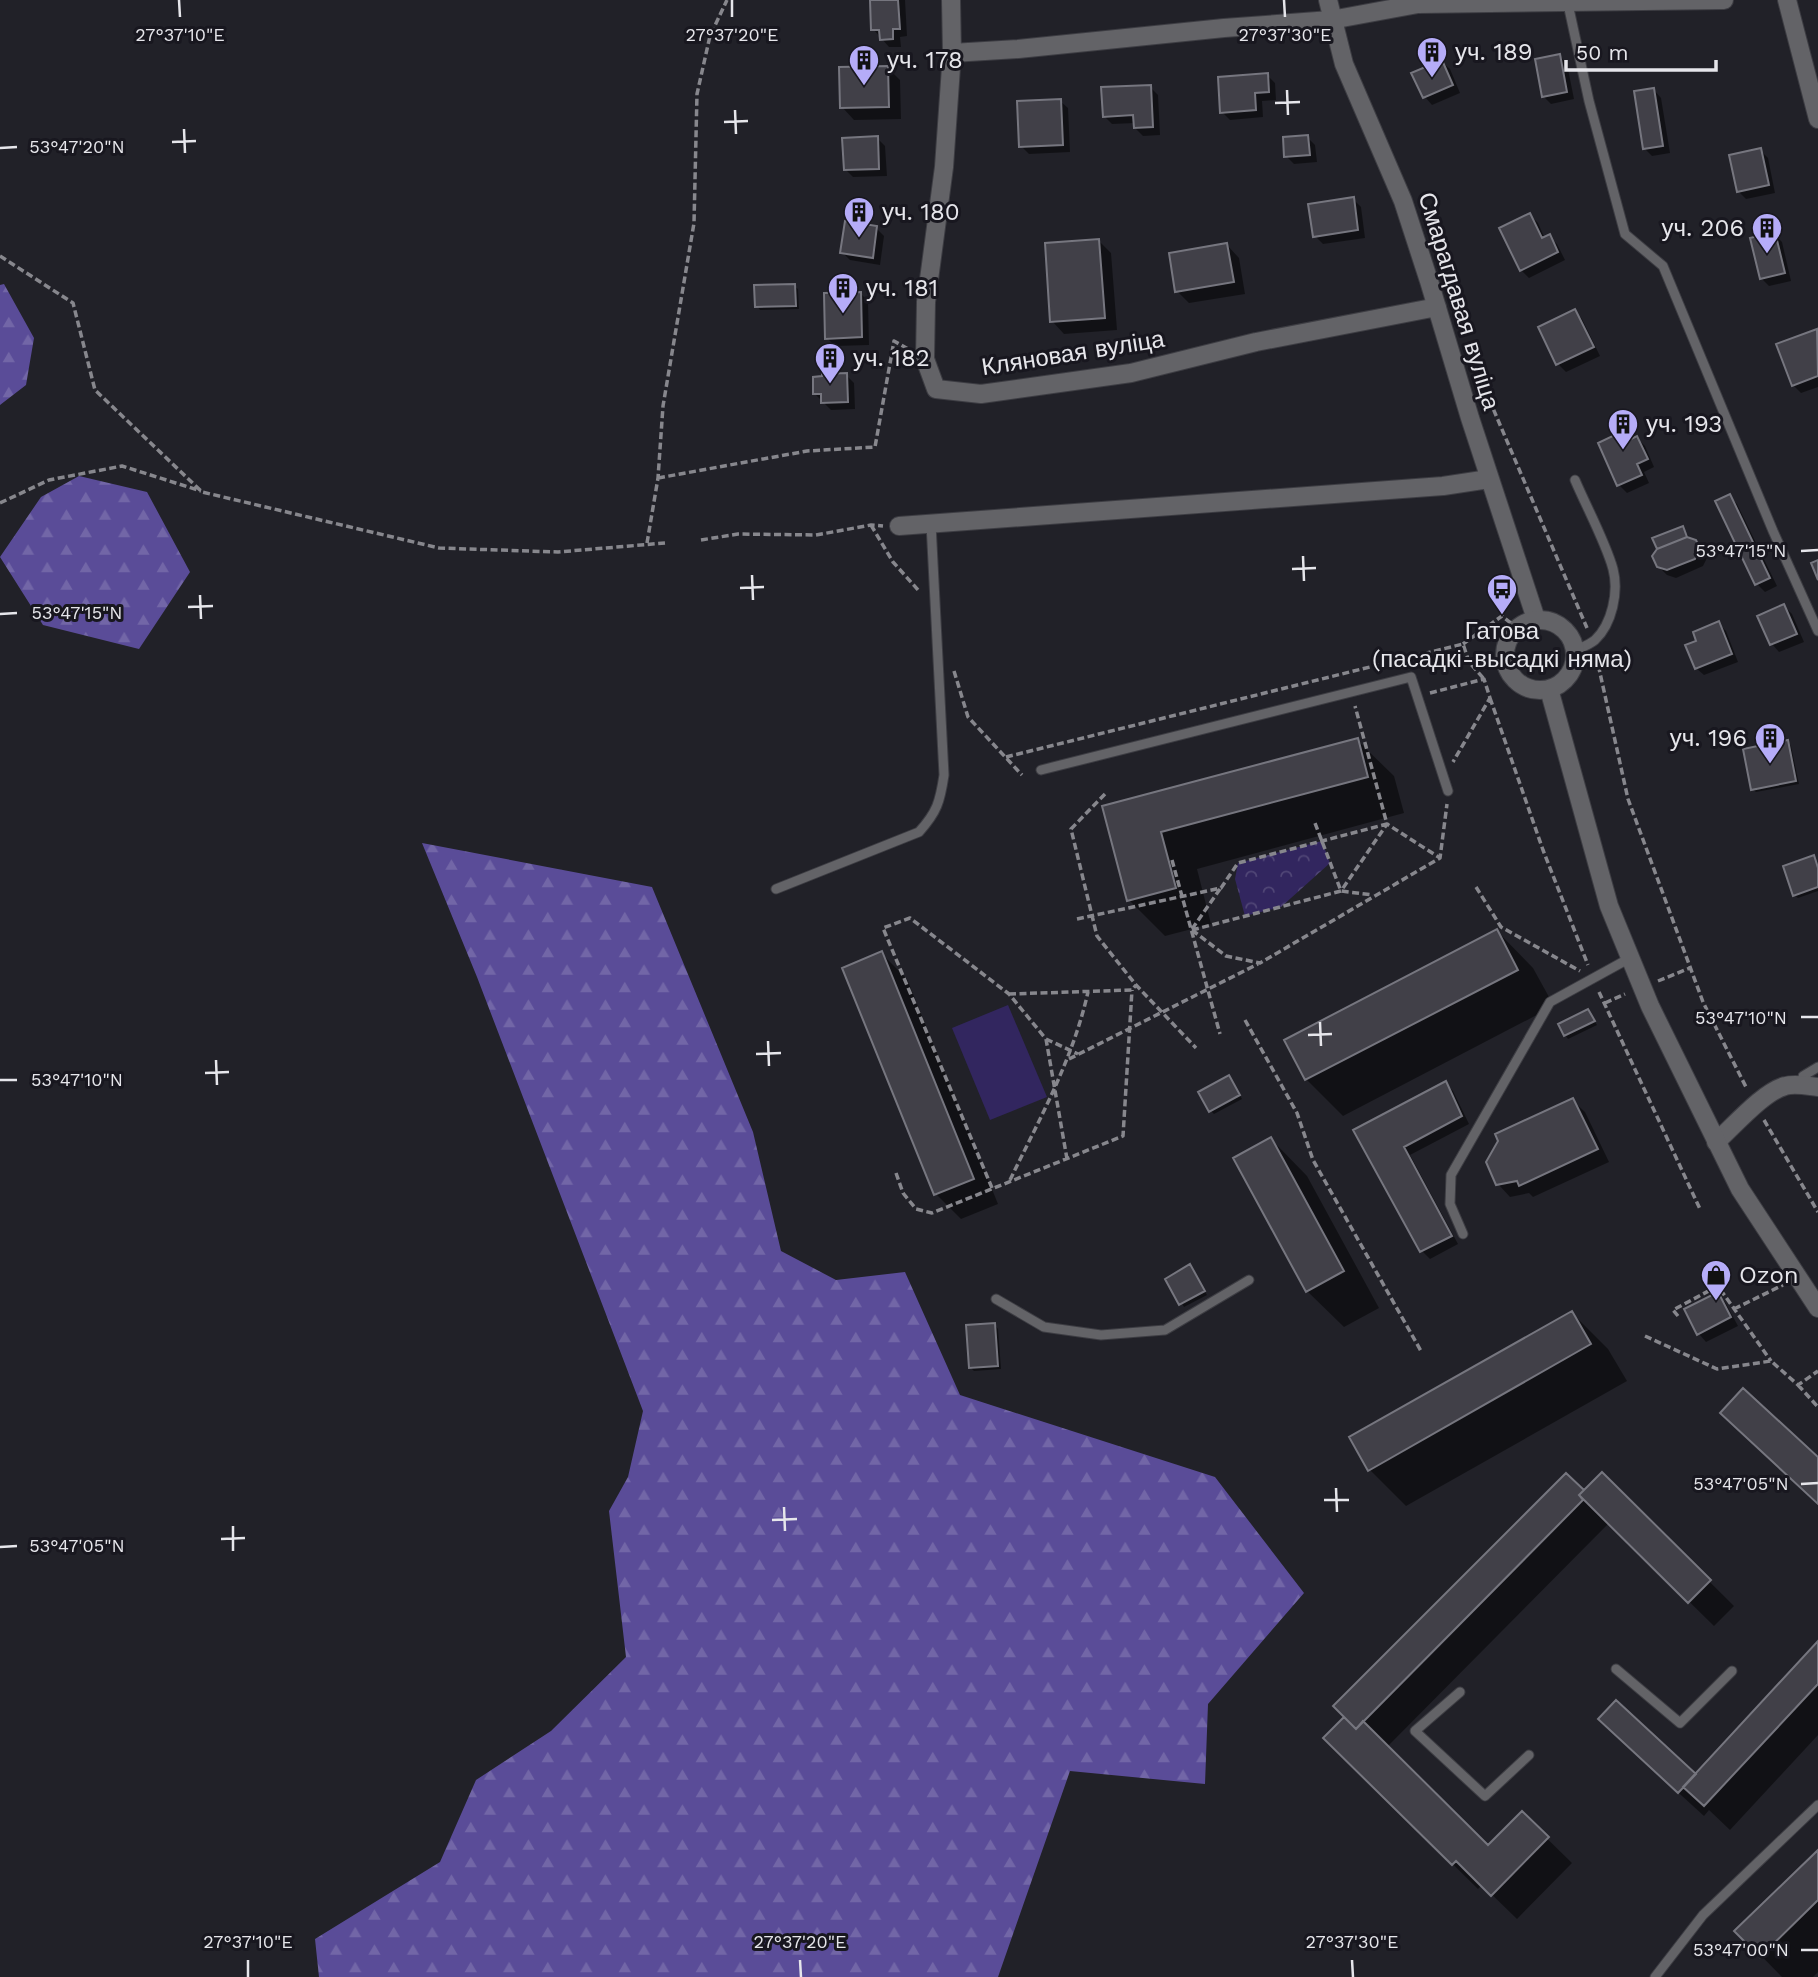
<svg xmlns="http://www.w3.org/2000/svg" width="1818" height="1977" viewBox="0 0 1818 1977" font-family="'Work Sans',sans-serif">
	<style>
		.forest { fill: url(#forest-firs) }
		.park { fill: url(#park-crowns) }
		.pitch { fill: #32265f }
		.shadow { fill: #0007 }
		.building { fill: #414048; stroke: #76767f; stroke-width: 2 }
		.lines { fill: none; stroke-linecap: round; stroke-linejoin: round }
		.service-casing { stroke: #3d3d43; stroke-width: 11 }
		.minor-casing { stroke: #3d3d43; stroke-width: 20 }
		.tertiary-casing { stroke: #3d3d43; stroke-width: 20 }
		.path { stroke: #87878d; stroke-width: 3.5; stroke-dasharray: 7 3.5; stroke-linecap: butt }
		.service { stroke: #636367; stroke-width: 9 }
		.minor { stroke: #636367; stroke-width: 18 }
		.tertiary { stroke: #636367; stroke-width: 18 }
		.ticks { fill: none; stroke: #e6e6eb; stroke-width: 2.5 }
		.labels { text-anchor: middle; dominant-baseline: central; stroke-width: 6; stroke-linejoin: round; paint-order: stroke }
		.poi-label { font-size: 24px; fill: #e6e6eb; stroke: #18171f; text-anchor: start }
		.street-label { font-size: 24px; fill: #e6e6eb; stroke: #18171f }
		.ticks-label { font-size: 18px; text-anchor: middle; fill: #e6e6eb; stroke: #18171f; stroke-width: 6; stroke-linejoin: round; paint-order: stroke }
	</style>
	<defs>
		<pattern id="forest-firs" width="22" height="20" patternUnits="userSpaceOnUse" patternTransform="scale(1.75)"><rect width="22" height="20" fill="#5a4c98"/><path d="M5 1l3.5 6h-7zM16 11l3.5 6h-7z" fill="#7266a7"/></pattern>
		<pattern id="park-crowns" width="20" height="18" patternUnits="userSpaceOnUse" patternTransform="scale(1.75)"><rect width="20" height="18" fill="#32265f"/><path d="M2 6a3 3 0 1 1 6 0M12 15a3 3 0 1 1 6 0" fill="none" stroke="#504676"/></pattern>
	</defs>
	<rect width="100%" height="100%" fill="#212128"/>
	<path class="forest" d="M4,284L34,338L26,385L0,405V285Z
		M79,476L147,492L190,572L139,649L43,625L0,557L41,497Z
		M422,843L652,887L753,1132L781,1251L836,1280L905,1272L960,1395L1215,1477L1304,1593L1208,1704L1205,1784L1070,1771L998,1977H319L315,1939L440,1862L476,1780L551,1731L626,1657L609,1511L628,1477L643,1411L477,977Z"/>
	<path class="park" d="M1322,841L1330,863L1281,907L1245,916L1235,879L1238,863Z"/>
	<path class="pitch" d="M1008,1005L1047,1097L990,1120L952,1028Z"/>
	<path class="shadow" d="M872,0H905L907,36L900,37L901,47H889L873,29Z
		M1560,56L1567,64L1574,99L1551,104L1543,96Z
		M1442,62L1450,69L1460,93L1432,105L1425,97L1414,74Z
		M888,68L900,80L901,119L854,120L842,107Z
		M1267,75L1275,83L1276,100L1262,101L1263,117L1230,120L1222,112Z
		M1150,87L1158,95L1160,135L1143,136L1135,128V123L1112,124L1104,116Z
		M1654,90L1661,98L1670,153L1652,156L1644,148Z
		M1060,101L1068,108L1070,152L1029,154L1021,146Z
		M1307,137L1315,145L1317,162L1294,164L1286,156Z
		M877,138L885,146L887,176L853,177L845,169Z
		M1760,150L1768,158L1775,193L1746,199L1738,191Z
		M1353,199L1361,207L1365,238L1323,244L1315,236Z
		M1530,215L1538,223L1545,239L1550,237L1557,244L1565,260L1529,278L1521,270Z
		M876,228L884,236L880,265L850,260L842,252Z
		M1774,234L1782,242L1791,281L1769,286L1761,278Z
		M1099,241L1111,253L1117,330L1064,334L1052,321Z
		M1227,245L1239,258L1245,294L1189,303L1177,291Z
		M794,286L798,289L799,309L760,310L757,306Z
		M860,293L868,301L869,345L835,346L827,338Z
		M1575,311L1582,319L1600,356L1566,372L1558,364L1540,327Z
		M1817,331L1818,387L1801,393L1793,385Z
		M846,375L854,383L855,409L831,410L815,394Z
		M1622,433L1630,441L1637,438L1645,446L1654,467L1644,472L1649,483L1627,493L1619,485Z
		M1729,496L1737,504L1777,586L1765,592L1757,584Z
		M1682,528L1692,540L1703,550L1707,558L1703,566L1676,578L1667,575L1658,566Z
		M1784,606L1792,614L1804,642L1779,652L1772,644L1760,617Z
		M1718,623L1726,631L1738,662L1704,675L1696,668L1698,642Z
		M1357,740L1394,776L1404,813L1197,869L1211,924L1165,936L1129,900L1104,807Z
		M1788,742L1791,746L1799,784L1756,792L1752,789Z
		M1813,858L1818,865V891L1798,898L1794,895Z
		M1497,931L1533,968L1554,1006L1343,1116L1306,1079Z
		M882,954L907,979L998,1204L961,1219L936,1194Z
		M1588,1011L1597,1025L1568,1039L1565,1035Z
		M1232,1081L1242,1099L1214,1114L1211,1111Z
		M1445,1083L1453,1091L1469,1124L1410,1155L1458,1244L1430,1259L1422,1251L1355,1131Z
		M1572,1100L1585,1112L1609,1162L1533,1197L1529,1193L1510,1197L1498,1184Z
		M1271,1139L1307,1176L1379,1308L1344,1327L1307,1291Z
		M1190,1267L1207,1295L1184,1307L1167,1279Z
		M1717,1294L1725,1302L1738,1326L1706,1342L1699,1334Z
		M1572,1313L1608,1349L1627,1381L1406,1506L1370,1470Z
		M995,1325L998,1329L1001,1369L974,1371L970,1367Z
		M1566,1475L1584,1493L1602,1475L1734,1606L1714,1626L1609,1523L1387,1747L1488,1847L1522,1814L1572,1863L1517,1919L1482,1885L1478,1889L1325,1738Z
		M1818,1644V1735L1730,1830L1709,1810L1704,1816L1625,1744L1696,1776Z
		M1818,1852V1972L1813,1977H1782L1737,1931Z"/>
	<path class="building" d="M870,0H898L900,29H893V39L880,40L879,30H871Z
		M1560,54L1567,92L1542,97L1535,59Z
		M1442,60L1453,85L1423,98L1411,73Z
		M888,66L889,107L840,108L839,67Z
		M1268,73L1269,92L1255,93L1256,110L1220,113L1218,77Z
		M1151,85L1153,127L1134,128L1133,115L1103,117L1101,87Z
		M1654,88L1663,146L1643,149L1634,91Z
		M1061,99L1063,145L1019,147L1017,101Z
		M1308,135L1310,155L1284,157L1283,137Z
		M878,136L879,169L844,170L842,138Z
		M1761,148L1769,185L1737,192L1729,155Z
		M1354,197L1358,230L1313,237L1308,204Z
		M1530,213L1542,238L1550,234L1558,252L1520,271L1499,228Z
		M845,221L877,226L873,258L840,253Z
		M1775,232L1785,273L1760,279L1750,238Z
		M1099,239L1105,318L1050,322L1045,243Z
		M1227,243L1234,282L1175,292L1169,253Z
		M795,284L796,306L755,307L754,285Z
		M861,292L862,337L825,339L824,293Z
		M1575,309L1594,347L1556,365L1538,327Z
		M1817,329L1818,376L1792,386L1776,344Z
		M847,373L848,402L821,403V394H813V377L822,376V374Z
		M1623,431L1627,441L1637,436L1648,459L1637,464L1642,475L1617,486L1598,443Z
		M1730,494L1770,578L1755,585L1715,501Z
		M1683,526L1687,537L1657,549L1652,538Z
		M1687,537L1696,540L1700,549L1695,559L1667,570L1657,567L1652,556L1657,549Z
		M1818,560V580L1811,563Z
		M1784,604L1797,634L1770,645L1757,616Z
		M1719,621L1732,654L1695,669L1685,645L1696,641L1693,632Z
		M1358,738L1368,777L1161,832L1176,888L1127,901L1102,806Z
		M1788,740L1796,781L1751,790L1743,749Z
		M1814,855L1818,868V887L1793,896L1783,866Z
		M1497,929L1518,970L1305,1080L1284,1040Z
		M882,951L974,1179L934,1195L842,968Z
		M1588,1009L1595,1021L1564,1036L1558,1024Z
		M1229,1075L1240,1095L1209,1112L1198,1092Z
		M1446,1081L1462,1116L1404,1147L1452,1236L1420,1252L1353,1130Z
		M1573,1098L1598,1149L1519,1186L1517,1181L1496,1185L1486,1162L1498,1141L1495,1134Z
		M1271,1137L1344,1271L1306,1292L1233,1158Z
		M1190,1264L1205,1291L1179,1305L1165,1279Z
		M1718,1292L1731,1317L1697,1335L1684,1309Z
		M1572,1311L1591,1344L1368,1471L1349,1437Z
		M995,1323L998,1366L969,1368L966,1325Z
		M1743,1388L1818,1457V1504L1720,1413Z
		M1602,1472L1711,1580L1688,1603L1579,1495Z
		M1566,1473L1584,1490L1579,1495L1583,1500L1356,1729L1333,1706Z
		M1818,1641V1684L1704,1806L1683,1787Z
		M1616,1700L1696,1774L1678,1793L1598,1719Z
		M1344,1717L1356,1729L1363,1721L1488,1845L1522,1811L1549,1837L1491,1896L1456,1861L1452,1865L1323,1738Z
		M1818,1850V1900L1760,1957L1734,1931Z"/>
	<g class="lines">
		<g class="service-casing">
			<path id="service" d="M1568,4L1589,101L1625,234L1663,266L1773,531L1818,631
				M1575,480C1586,506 1606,543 1613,569C1619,592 1612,624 1595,640C1589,645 1582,647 1576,650
				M1041,770L1411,677L1448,791
				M776,889L919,832C937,812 940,802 944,775L931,524
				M1803,1085V1076L1818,1067
				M1463,1234L1450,1204L1451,1175L1550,1002L1630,958
				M996,1299L1044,1327L1101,1335L1165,1330L1249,1280
				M1616,1669L1680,1723L1732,1671
				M1460,1692L1415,1731L1485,1796L1529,1755
				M1655,1977L1703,1915L1818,1805"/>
		</g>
		<g class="minor-casing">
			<path id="minor" d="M951,0L952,53L944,167L926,302L925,359L936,389L981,394L1131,373L1256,342L1437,307
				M1328,0L1344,64L1403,201L1429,281L1470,418L1536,619
				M1787,0L1818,119
				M952,53L1018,49L1224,28L1331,20L1418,4L1724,0
				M899,526L1443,486L1489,479
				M1716,1142C1734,1126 1763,1092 1785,1086C1795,1083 1808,1086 1818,1087"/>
		</g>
		<g class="tertiary-casing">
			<path id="tertiary" d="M1505 655a35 35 0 1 1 70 0a35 35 0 1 1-70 0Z
				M1549,689L1609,906L1650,1006L1740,1189L1818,1308"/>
		</g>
		<path class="path" d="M0,256L73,303L95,390L202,492L439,548L558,552L665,543
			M1477,371L1587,628
			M658,478L807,451L875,447L894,341L908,349
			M0,503L49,480L122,466L201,491
			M871,525L893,562L919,591
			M701,540L738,534L816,535L871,525L883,526
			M647,543L658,478L663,406L694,223L697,94L710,36L727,0
			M1463,644L1502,616L1517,628
			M1596,655L1628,799L1703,1002L1747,1089
			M954,671L968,717L1022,775
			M1430,693L1484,679L1490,698L1453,762
			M1490,698L1543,850L1588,965
			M1006,757L1463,644L1469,662L1484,679
			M1105,794L1071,829L1097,936L1136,985L1196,1048
			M1315,823L1341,891L1373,895
			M1172,860L1220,1034
			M1476,887L1501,927L1580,971
			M1077,919L1221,888L1238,863L1387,824L1355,706
			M1192,929L1220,889
			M1192,930L1226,956L1260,963L1440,858L1447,804
			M1192,930L1341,891L1387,824L1440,858
			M1658,981L1690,968
			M1599,992L1700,1209
			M1009,994L1132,990L1136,985
			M1605,1003L1625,994
			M1245,1020L1297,1113L1313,1160L1421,1351
			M1046,1039L1078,1054
			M1069,1059L1258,964
			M1764,1120L1818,1212
			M896,1173L903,1193L916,1209L932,1213L1123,1136L1132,990
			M1010,1180C1040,1118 1073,1059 1088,992
			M992,1188L883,928L910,918L1009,994L1046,1039L1067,1159
			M1734,1309L1783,1285
			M1678,1316L1673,1310L1718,1286L1771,1361
			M1645,1336L1717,1369L1771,1361L1798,1385L1818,1371
			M1798,1385L1818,1407"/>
		<use href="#service" class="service"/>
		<use href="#minor" class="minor"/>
		<use href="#tertiary" class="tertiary"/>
	</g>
	<path class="ticks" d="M179,0L180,17M732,0V17M1284,0L1285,17M1287,90L1288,115M1275,103L1300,102M735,110L736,134M724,122L748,121M184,129L185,153M172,142L196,141M0,148L17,147M1801,551L1818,550M1303,556L1304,581M1292,569L1316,568M752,575L753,600M740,588L764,587M200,595L201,619M188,607L213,606M0,614L17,613M1801,1017H1818M1320,1022L1321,1046M1308,1035L1332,1034M768,1041L769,1066M756,1054L781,1053M216,1060L217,1085M205,1073L229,1072M0,1080H17M1801,1484L1818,1483M1336,1488L1337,1512M1324,1500H1349M784,1507L785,1531M772,1520L797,1519M233,1526V1551M221,1539L245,1538M0,1547L17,1546M1801,1950H1818M248,1960V1977M800,1960L801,1977M1352,1960L1353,1977"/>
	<defs>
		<g id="building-pin" transform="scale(1.575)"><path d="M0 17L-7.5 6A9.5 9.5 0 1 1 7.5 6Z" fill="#b5acf8" stroke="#18171f"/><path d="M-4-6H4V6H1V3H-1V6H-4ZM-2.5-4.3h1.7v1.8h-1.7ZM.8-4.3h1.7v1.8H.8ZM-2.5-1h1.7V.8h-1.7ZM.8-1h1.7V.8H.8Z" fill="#111"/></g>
		<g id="bus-pin" transform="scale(1.575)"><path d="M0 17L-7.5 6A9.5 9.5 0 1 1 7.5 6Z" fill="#b5acf8" stroke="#18171f"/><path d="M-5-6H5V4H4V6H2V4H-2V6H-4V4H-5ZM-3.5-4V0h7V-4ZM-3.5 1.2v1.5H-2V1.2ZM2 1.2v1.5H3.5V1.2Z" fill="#111"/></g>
		<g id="shop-pin" transform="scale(1.575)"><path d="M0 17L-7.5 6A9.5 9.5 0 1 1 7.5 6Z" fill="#b5acf8" stroke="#18171f"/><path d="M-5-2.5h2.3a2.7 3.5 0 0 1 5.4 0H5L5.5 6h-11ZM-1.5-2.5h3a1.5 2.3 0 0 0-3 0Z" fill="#111"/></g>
	</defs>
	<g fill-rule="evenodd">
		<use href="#building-pin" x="1432" y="52"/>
		<use href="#building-pin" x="864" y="60"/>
		<use href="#building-pin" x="859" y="212"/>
		<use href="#building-pin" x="1767" y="228"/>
		<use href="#building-pin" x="843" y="288"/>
		<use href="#building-pin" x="830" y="358"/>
		<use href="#building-pin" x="1623" y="424"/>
		<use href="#bus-pin" x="1502" y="589"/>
		<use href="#building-pin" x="1770" y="738"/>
		<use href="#shop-pin" x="1716" y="1275"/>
	</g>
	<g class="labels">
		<g class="poi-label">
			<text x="1455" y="52">уч. 189</text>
			<text x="887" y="60">уч. 178</text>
			<text x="882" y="212">уч. 180</text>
			<text x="1744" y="228" text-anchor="end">уч. 206</text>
			<text x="866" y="288">уч. 181</text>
			<text x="853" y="358">уч. 182</text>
			<text x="1646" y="424">уч. 193</text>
			<text x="1502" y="631" text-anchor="middle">Гатова<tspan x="1502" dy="28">(пасадкі-высадкі няма)</tspan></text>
			<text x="1747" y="738" text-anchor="end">уч. 196</text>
			<text x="1739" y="1275">Ozon</text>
		</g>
		<g class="street-label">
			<text transform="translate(1459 301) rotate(73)">Смарагдавая вуліца</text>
			<text transform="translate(1073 353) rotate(-9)">Кляновая вуліца</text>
		</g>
	</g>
	<g class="ticks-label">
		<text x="180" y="41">27°37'10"E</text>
		<text x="732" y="41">27°37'20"E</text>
		<text x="1285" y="41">27°37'30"E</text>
		<text x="77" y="153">53°47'20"N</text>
		<text x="1741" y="557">53°47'15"N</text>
		<text x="77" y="619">53°47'15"N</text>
		<text x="1741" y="1024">53°47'10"N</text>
		<text x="77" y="1086">53°47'10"N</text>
		<text x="1741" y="1490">53°47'05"N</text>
		<text x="77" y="1552">53°47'05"N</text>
		<text x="248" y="1948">27°37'10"E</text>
		<text x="800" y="1948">27°37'20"E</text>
		<text x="1352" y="1948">27°37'30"E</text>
		<text x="1741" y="1956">53°47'00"N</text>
	</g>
	<path d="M1566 60v10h150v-10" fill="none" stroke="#e6e6eb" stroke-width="3.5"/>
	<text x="1576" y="60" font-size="21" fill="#e6e6eb" stroke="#18171f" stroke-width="5" paint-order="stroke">50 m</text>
</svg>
